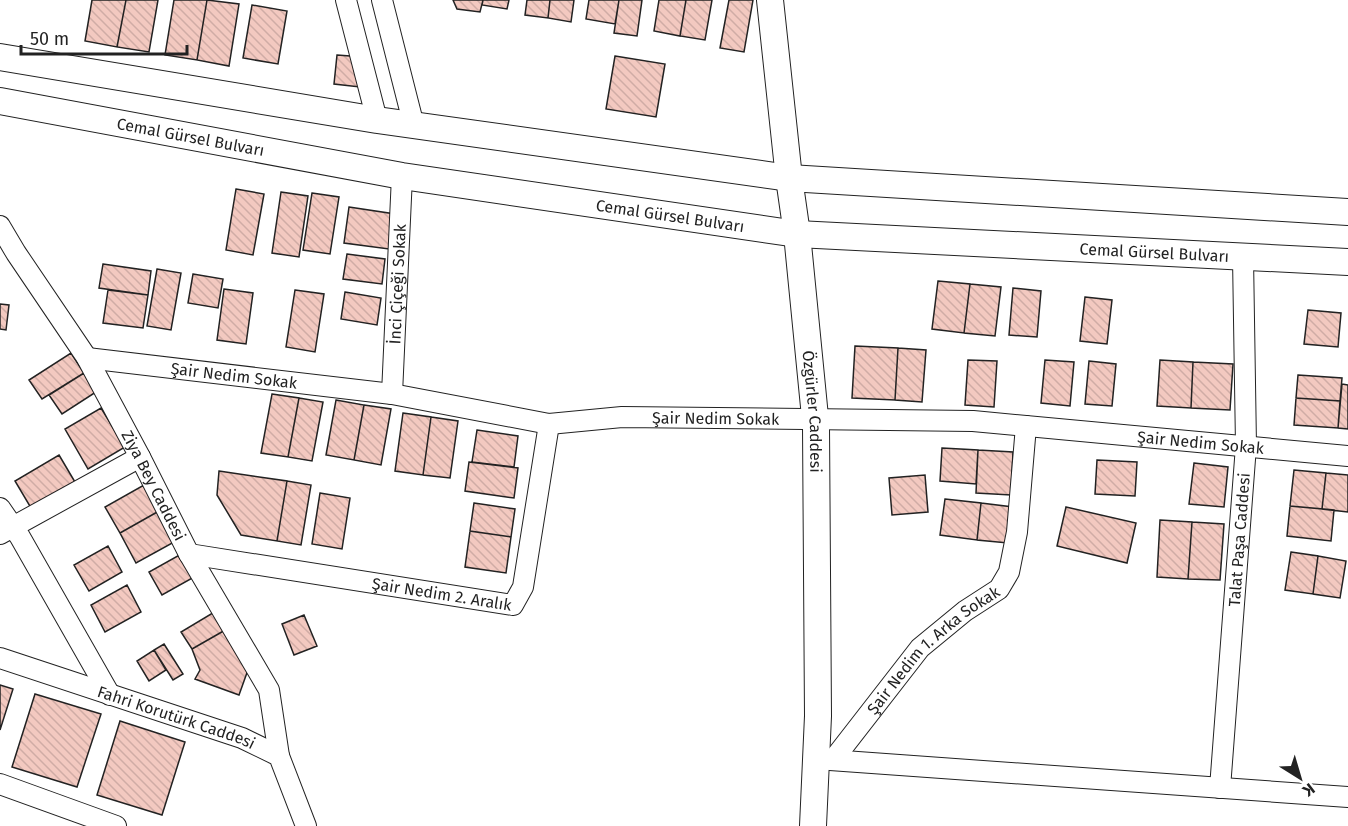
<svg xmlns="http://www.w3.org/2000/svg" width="1348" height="826" viewBox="0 0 1348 826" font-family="'Fira Sans',sans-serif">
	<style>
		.building { fill: url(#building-back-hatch); stroke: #222; stroke-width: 1.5 }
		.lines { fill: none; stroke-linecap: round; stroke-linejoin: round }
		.minor-casing { stroke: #222; stroke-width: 22 }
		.tertiary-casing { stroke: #222; stroke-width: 28 }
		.minor { stroke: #fff; stroke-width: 20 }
		.tertiary { stroke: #fff; stroke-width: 26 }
		.labels { text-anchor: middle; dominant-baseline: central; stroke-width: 4.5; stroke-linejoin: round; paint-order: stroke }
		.street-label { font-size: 16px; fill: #222; stroke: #fff }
	</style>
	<defs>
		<pattern id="building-back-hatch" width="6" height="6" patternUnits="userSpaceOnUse" patternTransform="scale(1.5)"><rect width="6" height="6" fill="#f3c9c0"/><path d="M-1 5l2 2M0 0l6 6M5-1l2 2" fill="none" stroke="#d0aca5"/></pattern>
	</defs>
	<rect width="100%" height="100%" fill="#fff"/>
	<path class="building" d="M92,0H126L117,47L85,41Z
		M126,0H158L149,52L117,47Z
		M174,0H207L197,60L165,55Z
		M207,0L239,4L229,66L197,60Z
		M453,0H483L480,12L457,9Z
		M483,0H509L507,9L482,5Z
		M527,0H550L548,18L525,15Z
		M550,0H574L571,22L548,18Z
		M589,0H619L615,24L586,19Z
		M619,0H642L637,36L614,33Z
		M659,0H686L680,36L654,31Z
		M686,0H712L705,40L680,36Z
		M729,0H753L744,52L720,48Z
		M252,5L287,11L278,64L243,58Z
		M337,55L363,57L360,87L334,84Z
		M615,56L665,64L656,117L606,109Z
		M236,189L264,194L253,255L226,250Z
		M281,192L308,196L299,257L272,253Z
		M312,193L339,197L330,254L303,250Z
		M349,207L395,214L389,249L344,243Z
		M347,254L385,259L382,284L343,279Z
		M103,264L151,271L148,295L99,288Z
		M157,269L181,273L171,330L147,326Z
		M193,274L223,279L218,308L188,303Z
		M938,281L970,284L964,333L932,329Z
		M970,284L1001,287L995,336L964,333Z
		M1013,288L1041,291L1037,337L1009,335Z
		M224,289L253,293L246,344L217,340Z
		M108,290L148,295L143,328L103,323Z
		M295,290L324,294L315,352L286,347Z
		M345,292L381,298L377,325L341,319Z
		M1085,297L1112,300L1107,344L1080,341Z
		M0,304L9,305L6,330L0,329Z
		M1308,310L1341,313L1338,347L1304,344Z
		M855,346L898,348L895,400L852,398Z
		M898,348L926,350L922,402L895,400Z
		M71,353L84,373L42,399L29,380Z
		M968,360L997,361L994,407L965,405Z
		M1045,360L1074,362L1070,406L1041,403Z
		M1160,360L1193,362L1191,408L1157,406Z
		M1089,361L1116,364L1112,406L1085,404Z
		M1193,362L1233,364L1230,410L1191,408Z
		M84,373L96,392L62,414L49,395Z
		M1298,375L1342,378L1340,401L1296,398Z
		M1342,384L1348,385V429L1338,428Z
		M272,394L299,398L288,457L261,453Z
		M299,398L323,402L312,461L288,457Z
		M1296,398L1340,401L1338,428L1294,425Z
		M336,400L364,405L354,460L326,455Z
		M364,405L391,409L381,465L354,460Z
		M101,408L125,447L88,469L65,429Z
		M403,413L431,417L423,475L395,471Z
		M431,417L458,421L450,478L423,475Z
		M477,430L518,436L514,467L472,462Z
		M942,448L978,450L976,484L940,481Z
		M978,450L1013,452L1011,495L976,493Z
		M59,455L75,482L31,508L15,481Z
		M1097,460L1137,462L1135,496L1095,494Z
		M469,462L518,468L514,498L465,491Z
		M1194,463L1228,467L1224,507L1189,504Z
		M1294,470L1326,473L1322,509L1290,506Z
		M219,471L287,481L277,541L241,535L217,495Z
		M1326,473L1348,475V512L1322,509Z
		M925,475L928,512L892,515L889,478Z
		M287,481L311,485L301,545L277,541Z
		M144,485L159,511L120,533L105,507Z
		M320,493L350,498L342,549L312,544Z
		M945,499L981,503L977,540L940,535Z
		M474,503L515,509L511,537L470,531Z
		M981,503L1013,507L1008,543L977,540Z
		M1290,506L1334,510L1331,541L1287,536Z
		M1066,507L1136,523L1127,563L1057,546Z
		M159,511L176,541L136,563L120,533Z
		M1160,520L1192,522L1188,579L1157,577Z
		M1192,522L1224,524L1220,580L1188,579Z
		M470,531L511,537L506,573L465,567Z
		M108,546L122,572L89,591L74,565Z
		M1291,552L1318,556L1313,594L1285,590Z
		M183,553L196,576L162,595L149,572Z
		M1318,556L1346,561L1340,598L1313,594Z
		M127,585L141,612L105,632L91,605Z
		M216,611L227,629L192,649L181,632Z
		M304,615L317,646L294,655L282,624Z
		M227,629L249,667L239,695L195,679L200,670L192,649Z
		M164,644L183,674L173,680L154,650Z
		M154,650L166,670L149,681L137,661Z
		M0,685L13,689L0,730Z
		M35,694L101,714L77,787L12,767Z
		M120,721L185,742L162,815L97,795Z"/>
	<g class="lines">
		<g class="minor-casing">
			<g id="minor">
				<path d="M346,0L377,120"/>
				<path d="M382,0L414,126"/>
				<path id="s1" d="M0,226L16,253L87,358L140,457L189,554L269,690L279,756"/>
				<path id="s2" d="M87,358L392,394L549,424L622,417L973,421L1348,456"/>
				<path id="s3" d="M392,394L402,176"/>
				<path d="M0,508L20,537L110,695"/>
				<path d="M0,534L140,457"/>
				<path id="s4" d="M189,554L513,605L523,587L549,424"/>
				<path id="s5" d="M0,658L242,738L279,756L306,826"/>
				<path d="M816,759L1348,797"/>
				<path id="s6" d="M833,760L920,648L965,611L999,589L1009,572L1017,532L1026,426"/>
				<path d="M0,784L116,826"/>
				<path id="s7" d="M1220,788L1246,446L1243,257"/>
			</g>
		</g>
		<g class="tertiary-casing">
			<g id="tertiary">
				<path id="s8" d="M770,0L789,178L797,234L816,427L818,716L813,826"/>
				<path d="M0,57L377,120L789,178L1348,212"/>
				<path id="s9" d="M0,101L402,176L797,234L1348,262"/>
			</g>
		</g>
		<use href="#minor" class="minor"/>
		<use href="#tertiary" class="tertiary"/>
	</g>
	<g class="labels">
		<g class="street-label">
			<text stroke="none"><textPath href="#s9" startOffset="194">Cemal Gürsel Bulvarı</textPath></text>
			<text stroke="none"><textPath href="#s9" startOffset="680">Cemal Gürsel Bulvarı</textPath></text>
			<text stroke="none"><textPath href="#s9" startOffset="1166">Cemal Gürsel Bulvarı</textPath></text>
			<text stroke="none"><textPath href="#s3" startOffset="110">İnci Çiçeği Sokak</textPath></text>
			<text stroke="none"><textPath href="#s2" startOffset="148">Şair Nedim Sokak</textPath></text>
			<text stroke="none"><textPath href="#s8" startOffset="414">Özgürler Caddesi</textPath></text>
			<text stroke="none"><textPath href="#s2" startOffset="634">Şair Nedim Sokak</textPath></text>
			<text stroke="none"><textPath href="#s2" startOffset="1120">Şair Nedim Sokak</textPath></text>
			<text stroke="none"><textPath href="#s1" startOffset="302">Ziya Bey Caddesi</textPath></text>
			<text stroke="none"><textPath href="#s7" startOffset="249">Talat Paşa Caddesi</textPath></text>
			<text stroke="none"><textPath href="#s4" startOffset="256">Şair Nedim 2. Aralık</textPath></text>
			<text stroke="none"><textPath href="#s6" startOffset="150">Şair Nedim 1. Arka Sokak</textPath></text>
			<text stroke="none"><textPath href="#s5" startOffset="186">Fahri Korutürk Caddesi</textPath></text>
		</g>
	</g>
	<g transform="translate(1300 778) rotate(143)" stroke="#ffffff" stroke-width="4.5" paint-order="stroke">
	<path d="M0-4.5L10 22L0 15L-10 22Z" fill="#222222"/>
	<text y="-9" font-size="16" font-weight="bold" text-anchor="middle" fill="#222222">K</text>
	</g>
	<path d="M21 45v9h166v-9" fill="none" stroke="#222222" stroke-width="3"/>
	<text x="30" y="45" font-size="18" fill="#222222" stroke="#ffffff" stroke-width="4.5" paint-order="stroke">50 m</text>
</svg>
